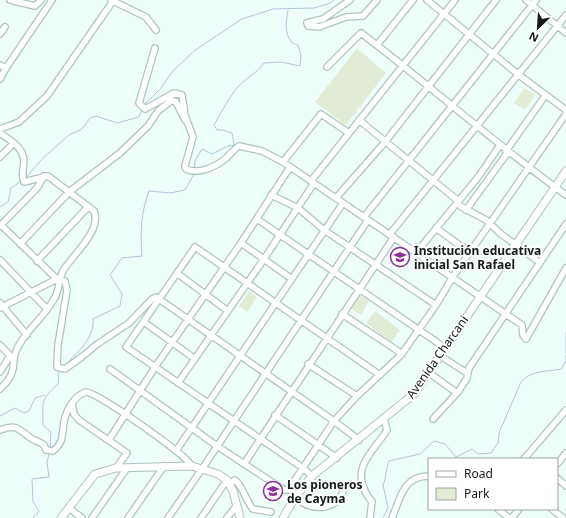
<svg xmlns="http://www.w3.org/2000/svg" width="566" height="518" viewBox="0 0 566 518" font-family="'Noto Sans',sans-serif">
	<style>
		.green { fill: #e1ebd5 }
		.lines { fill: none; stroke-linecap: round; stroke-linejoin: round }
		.stream { stroke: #adc9dd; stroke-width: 1 }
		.minor-casing { stroke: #afc3bf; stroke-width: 8 }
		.major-casing { stroke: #afc3bf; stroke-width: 9 }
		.minor { stroke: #fff; stroke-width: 5.5 }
		.major { stroke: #fff; stroke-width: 7 }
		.labels { text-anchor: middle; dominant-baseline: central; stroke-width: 4; stroke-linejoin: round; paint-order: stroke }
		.poi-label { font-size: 12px; font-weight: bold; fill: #141b1a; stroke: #fff; text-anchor: start }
		.street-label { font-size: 12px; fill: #141b1a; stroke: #fff }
	</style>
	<rect width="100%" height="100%" fill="#eefefb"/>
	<path class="green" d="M357,48L386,73L346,125L315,102Z
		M524,88L535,95L525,110L514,103Z
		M249,291L257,297L247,312L239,306Z
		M359,295L369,301L361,315L351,309Z
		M375,311L400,330L391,342L366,323Z"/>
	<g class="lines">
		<path class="stream" d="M145,104L161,88L172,72L194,51L242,19L273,9L314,8L331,3L334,0
			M194,169L195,161L202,149L212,154L228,146L234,145L232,133L223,130H217L214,125C221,113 228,99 237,88C246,78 257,73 264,63L281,62L300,66L301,55L298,45L292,43C284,33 286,22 288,10
			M26,178L40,161L69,135L82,129L90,118L96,116L117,123L139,117L142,110
			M0,207L8,202L11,188L20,182
			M566,332V353
			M64,366C77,353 95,338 93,319L120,306L122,294L110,275L122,258L142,256C140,233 141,212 149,191L170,193L185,190L194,174
			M0,416L15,408L24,413L29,411L35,398L45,395
			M50,447L51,432L43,425C43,402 40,400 58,384L59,371
			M33,518L39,511L33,502L32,479L49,477L47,463L49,453
			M383,518L388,508L383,485C387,477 385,470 389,461L420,454L434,441L445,444L456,457L472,449L478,454L491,453L498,443L499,433L521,382C531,370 546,372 561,369L566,361V355"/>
		<g class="minor-casing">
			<path id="minor" d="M10,0L35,6L41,0
				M111,0L146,17L156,30
				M350,0L323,19L307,23L308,26L319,27L346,17L363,16L377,0
				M427,0L519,75L566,110
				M526,0L566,33
				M0,34L5,27
				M377,45L413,0
				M155,48L139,103L145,109L174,93L182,95L185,115L193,137L185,166L186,169C198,175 215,167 225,159C230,155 233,150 239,146L262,151L283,162L522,325L523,335L526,339L566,268
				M0,65L6,68L52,0
				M327,67L361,33C431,86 495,144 566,195
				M0,79L6,68
				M359,120L456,199L460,206L486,220L501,234L539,262
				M0,129L19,122L47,96L113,1
				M0,133C8,139 20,145 23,156C26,164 20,173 24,182L48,176L94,211C102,231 73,254 63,271C58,280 60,290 54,299C44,318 22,333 15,354C13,359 14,364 13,369C11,378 6,383 0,389
				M506,151L545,96
				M0,157L14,143
				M283,162L321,114L349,133
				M311,181L455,0
				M271,195L298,208L324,230L436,305
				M336,198L385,142L496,0
				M466,210L508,152
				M364,217L536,0
				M257,219L444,347
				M1,225L57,279
				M0,226L37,188L44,176
				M436,228L470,253
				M390,234L566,15
				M241,243L292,279
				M20,244L69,192L120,153L148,126L158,111L172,100L176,102L185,120
				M416,253L479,176L500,145
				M0,260L47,309
				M37,261L88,207
				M178,274L228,311
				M0,303L27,335
				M0,308L59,278L65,281L67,290L58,345L57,367L65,369L83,356L96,345L129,323L152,299L156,297L334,421L359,440
				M342,314L398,351L401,355
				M144,322L195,359
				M0,345L14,360
				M439,355L467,373
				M308,364L357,396
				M110,369L217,446L284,490L289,489L334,421L357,396L401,355L436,305L452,278L566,114
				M0,372L10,356
				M428,372L457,393
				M178,383L264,259L314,183
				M72,404L74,414L79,420L127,453L116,468
				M275,415L337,458
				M433,419L458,392L467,378L469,368L566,224
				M0,430C17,423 19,430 32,439C36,441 40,442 44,445L46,450L53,451C64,443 62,433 64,422C66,410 75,395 86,392C100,394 185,454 192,466
				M109,440L155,367L241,243L290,167
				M176,451L343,203
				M524,459L566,410
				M244,464L394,237
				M557,464L566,453
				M312,476L303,468L126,347L195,247L380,375
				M557,478L566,486
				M229,484L235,480C242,485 246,501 253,509L271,512
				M289,489C293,493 298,500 303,503C317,511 337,508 343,492
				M69,508L82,518
				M498,509L509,518
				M552,509L563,518
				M92,518L127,468
				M128,518L164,466
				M168,518L202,469L368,220
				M201,518L227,480
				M227,518L237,505
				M370,518L372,501C368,498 367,495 365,491C352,466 375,450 387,430L384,419
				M392,518C400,500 402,476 429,476
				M512,518L519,509"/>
		</g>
		<g class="major-casing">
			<path id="major" d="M61,518L95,474L116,468L192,466L218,474L227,480L233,491L240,518
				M283,518L294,499L312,476L414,394L566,171"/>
		</g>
		<use href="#minor" class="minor"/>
		<use href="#major" class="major"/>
	</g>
	<defs>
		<g id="school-ring" transform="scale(1)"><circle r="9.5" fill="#fff" stroke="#8f3099" stroke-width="1.5"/><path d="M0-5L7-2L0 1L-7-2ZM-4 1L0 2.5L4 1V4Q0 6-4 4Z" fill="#8f3099"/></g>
	</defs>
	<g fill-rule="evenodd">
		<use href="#school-ring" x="400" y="257"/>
		<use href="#school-ring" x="273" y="491"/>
	</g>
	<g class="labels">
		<g class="poi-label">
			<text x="414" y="250">Institución educativa<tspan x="414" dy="14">inicial San Rafael</tspan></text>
			<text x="287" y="484">Los pioneros<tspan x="287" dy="14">de Cayma</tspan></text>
		</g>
		<g class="street-label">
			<text transform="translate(437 357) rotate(-55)">Avenida Charcani</text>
		</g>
	</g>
	<rect x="428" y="458" width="130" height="52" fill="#ffffff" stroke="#a1a4a3"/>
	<rect x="436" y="471" width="20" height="6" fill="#ffffff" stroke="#a1a4a3"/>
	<text x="464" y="478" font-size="12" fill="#141b1a">Road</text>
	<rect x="436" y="488" width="20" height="12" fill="#e1ebd5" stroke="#a1a4a3"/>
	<text x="464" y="498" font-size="12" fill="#141b1a">Park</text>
	<g transform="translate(538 28) rotate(205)" stroke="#ffffff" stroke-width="3" paint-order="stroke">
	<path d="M0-3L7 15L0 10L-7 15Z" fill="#141b1a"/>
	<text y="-6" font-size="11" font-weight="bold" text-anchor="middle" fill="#141b1a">N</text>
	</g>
</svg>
